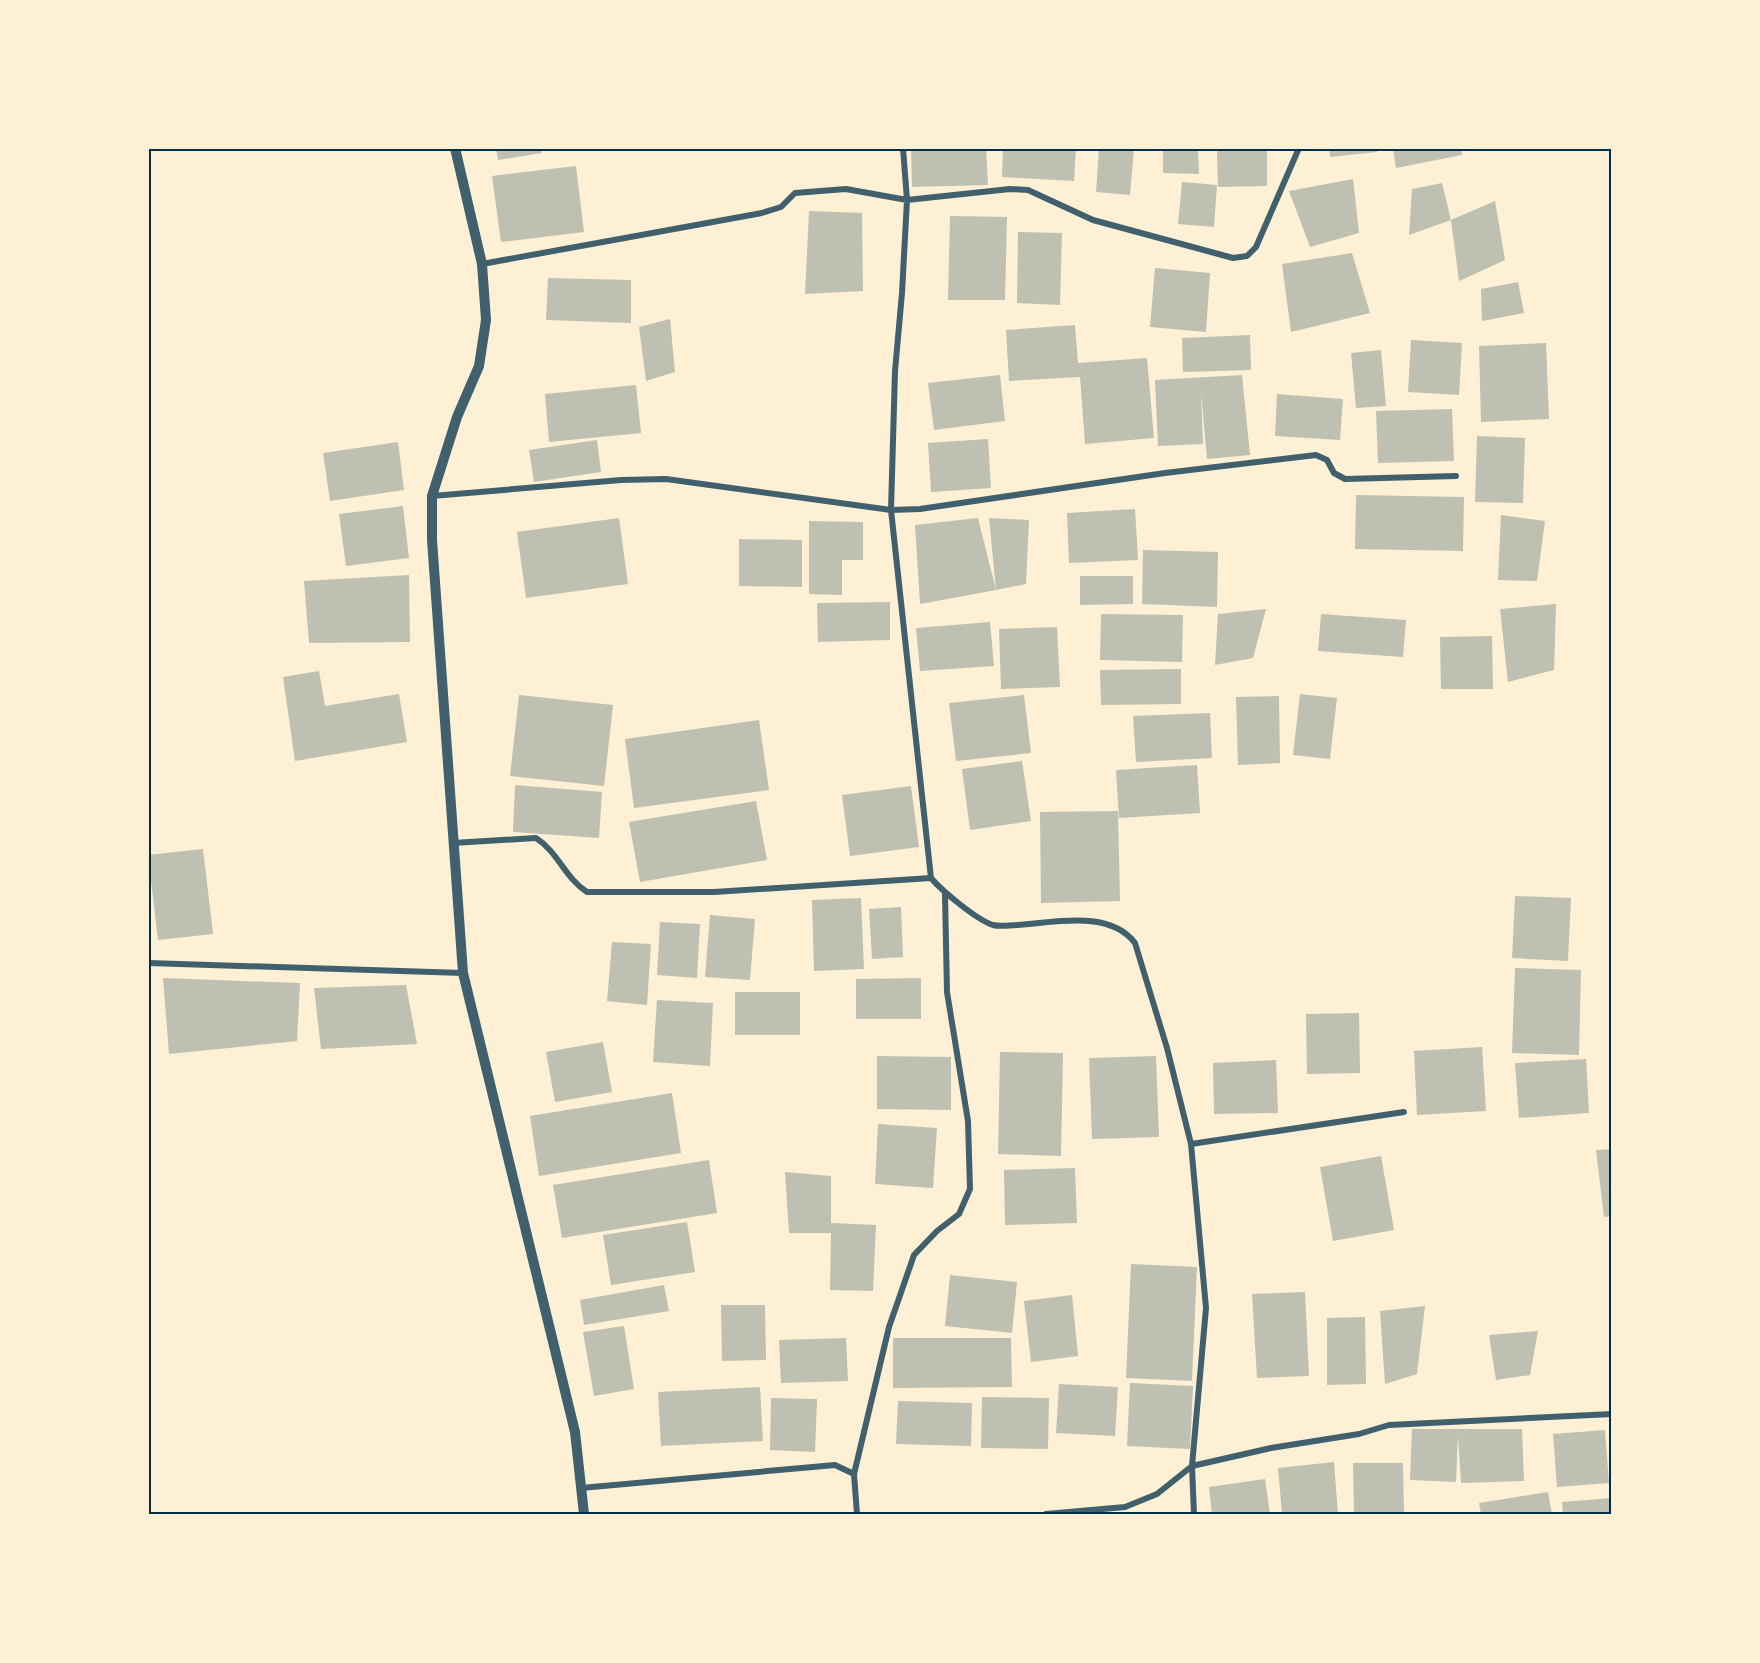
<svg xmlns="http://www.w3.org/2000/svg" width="1760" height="1663" viewBox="0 0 1760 1663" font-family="'Varela Round',sans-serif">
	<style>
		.building { fill: #bec0b2 }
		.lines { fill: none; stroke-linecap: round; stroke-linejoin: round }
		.minor { stroke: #3f606c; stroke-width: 6 }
		.tertiary { stroke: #3f606c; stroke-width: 10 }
		.neatline { fill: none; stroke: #003049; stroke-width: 2 }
	</style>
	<rect width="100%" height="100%" fill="#fdf0d5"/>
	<path class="building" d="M496,148H541L542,153L498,160Z
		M911,148H986L988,185L912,187Z
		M1003,148H1076L1074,181L1002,177Z
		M1099,148H1134L1130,195L1096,192Z
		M1163,148H1198L1199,174L1163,173Z
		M1329,148H1377V152L1330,157Z
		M1393,148H1461L1462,155L1396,168Z
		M1267,150V186L1218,187L1217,151Z
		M576,166L584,232L501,242L492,176Z
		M1353,179L1359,233L1310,247L1289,191Z
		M1182,182L1217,185L1214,227L1178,224Z
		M1442,183L1451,220L1409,235L1412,189Z
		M1495,201L1505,260L1459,281L1451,220Z
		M809,211L862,213L863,291L805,294Z
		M950,216L1007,217L1005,300H948Z
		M1018,232L1062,233L1060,305L1017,303Z
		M1352,253L1370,313L1291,332L1282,264Z
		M1155,268L1210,273L1206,332L1150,327Z
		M548,278L631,280V323L546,320Z
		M1518,282L1524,313L1482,321L1481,289Z
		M670,319L675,372L646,381L639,327Z
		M1075,325L1078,363L1147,358L1154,438L1085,444L1080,377L1009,381L1006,330Z
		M1250,335L1251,370L1183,372L1182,338Z
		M1411,340L1462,343L1459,395L1408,392Z
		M1546,343L1549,419L1481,422L1479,346Z
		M1381,350L1386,406L1356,408L1351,353Z
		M1000,375L1005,421L934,430L928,383Z
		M1242,375L1250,455L1207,459L1201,391L1203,444L1158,446L1155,380Z
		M636,385L641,433L549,442L545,394Z
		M1277,394L1343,399L1340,440L1275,436Z
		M1452,409L1454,461L1378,463L1376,411Z
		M1477,436L1525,438L1523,503L1475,502Z
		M988,439L991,488L931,492L928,443Z
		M597,440L601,472L534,482L529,450Z
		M398,442L404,490L330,501L323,453Z
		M1356,495L1464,497L1463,551L1355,549Z
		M403,506L409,558L346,566L339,514Z
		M1135,509L1138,560L1069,563L1067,513Z
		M1501,515L1545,521L1537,581L1498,580Z
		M619,518L628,584L526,598L517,532Z
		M978,518L996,590L920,604L915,525Z
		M989,518L1029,520L1026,584L996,590Z
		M809,521L863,522V560H842V595L809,594Z
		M739,539L802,540V587L739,586Z
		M1143,550L1218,552L1217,607L1142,604Z
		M409,575L410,642L309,643L304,581Z
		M1080,576H1133V604L1080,605Z
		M890,602V640L818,642L817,603Z
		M1556,604L1554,670L1508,682L1500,609Z
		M1266,609L1253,658L1215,665L1218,614Z
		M1101,614L1183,615L1182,662L1100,660Z
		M1321,614L1406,620L1403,657L1318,651Z
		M990,622L994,666L920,671L916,628Z
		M1057,627L1060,687L1001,689L999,629Z
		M1492,636L1493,689H1441L1440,637Z
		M1181,669V704L1101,705L1100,670Z
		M319,671L325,706L399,694L407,742L295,761L283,677Z
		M1300,694L1337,698L1330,759L1293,755Z
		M519,695L613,705L604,786L510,776Z
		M1024,695L1031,753L956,761L949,703Z
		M1279,696L1280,763L1238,765L1236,697Z
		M1210,713L1212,758L1136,762L1133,716Z
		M759,720L769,790L634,808L625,739Z
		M1022,761L1031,821L970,830L962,769Z
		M1197,765L1200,813L1119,818L1116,770Z
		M515,785L602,792L599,838L513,832Z
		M911,786L919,847L850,856L842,795Z
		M756,801L767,860L640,882L629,822Z
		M1118,811L1120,901L1041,903L1040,812Z
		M203,849L213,934L158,940L148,855Z
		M1515,896L1571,898L1568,961L1512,958Z
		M861,898L864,969L814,971L812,900Z
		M901,907L903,957L872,959L869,909Z
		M710,915L755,919L750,980L705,977Z
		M660,922L700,924L697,978L657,975Z
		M612,942L651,944L647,1005L607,1001Z
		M1515,968L1581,970L1579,1055L1512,1053Z
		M163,978L300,983L297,1041L169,1054Z
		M921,978V1019H856V979Z
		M406,985L417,1044L321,1049L314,988Z
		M735,992H800V1035H735Z
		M657,1000L713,1003L710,1066L653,1062Z
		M1359,1013L1360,1073L1307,1074L1306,1014Z
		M603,1042L612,1092L555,1102L546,1052Z
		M1482,1047L1486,1111L1417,1115L1414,1051Z
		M1000,1052L1063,1053L1061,1156L998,1154Z
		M877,1056L951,1057V1110L877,1109Z
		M1156,1056L1159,1137L1092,1139L1089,1058Z
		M1586,1059L1589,1113L1519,1118L1515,1063Z
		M1276,1060L1278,1113L1214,1114L1213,1063Z
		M672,1093L681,1153L539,1176L530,1116Z
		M878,1124L937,1128L933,1188L875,1184Z
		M1612,1149V1216L1604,1217L1596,1150Z
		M1381,1156L1394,1230L1333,1241L1320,1167Z
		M709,1160L717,1213L562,1238L553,1185Z
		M1075,1168L1077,1223L1005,1225L1004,1170Z
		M785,1172L831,1176V1223L876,1225L873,1291L830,1290L831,1233H789Z
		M687,1222L695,1272L611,1285L603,1235Z
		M1131,1264L1197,1267L1192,1381L1126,1378Z
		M950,1275L1017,1282L1012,1333L945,1326Z
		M664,1285L669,1311L584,1325L580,1300Z
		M1305,1292L1309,1376L1257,1378L1252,1294Z
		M1072,1295L1078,1356L1031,1362L1024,1301Z
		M721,1305H765L766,1360L722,1361Z
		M1425,1306L1417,1374L1385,1384L1380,1311Z
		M1365,1317L1366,1384L1327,1385V1318Z
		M624,1326L634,1389L594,1396L583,1332Z
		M1538,1331L1530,1375L1496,1380L1489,1335Z
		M846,1338L848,1381L781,1383L779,1340Z
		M893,1338H1011L1012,1387L893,1388Z
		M1130,1383L1193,1386L1190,1449L1127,1446Z
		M1059,1384L1118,1387L1115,1436L1056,1433Z
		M760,1387L763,1441L661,1446L658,1392Z
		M982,1397L1049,1398L1048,1449L981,1448Z
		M771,1398L817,1399L815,1452L770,1450Z
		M898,1401L972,1403L971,1446L896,1444Z
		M1412,1429H1522L1524,1481L1461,1483L1458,1435L1456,1482L1410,1480Z
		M1605,1430L1609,1483L1557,1487L1553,1434Z
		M1334,1462L1338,1514H1282L1278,1468Z
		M1353,1463H1403L1404,1514H1354Z
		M1265,1479L1270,1514H1212L1209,1487Z
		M1548,1492L1552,1514H1481L1479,1503Z
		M1612,1498V1514H1563L1562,1502Z"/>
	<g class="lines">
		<path class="minor" d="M903,148L907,200L902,293L895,371L891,510L931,878C942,891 977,920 993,925C1000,927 1010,925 1017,925C1054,923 1109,909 1135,943L1167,1048L1191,1144L1206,1308L1192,1466L1194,1514
			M482,264L762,213L781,207L795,193L846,189L907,200L1010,189L1028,190L1093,220L1233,258L1247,256L1256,247L1299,148
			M432,496L621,480L666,479L891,510L920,509L1165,473L1316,455L1327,460L1334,473L1345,479L1456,476
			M453,843L536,838C558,852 565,878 587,892H714L931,878
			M148,963L463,973
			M1191,1144L1404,1112
			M854,1474L889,1327L914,1255L937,1231L959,1214L970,1189L968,1121L947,992L945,895
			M581,1488L835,1465L854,1474L857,1514
			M1046,1514L1125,1507L1157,1494L1192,1466L1271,1448L1359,1434L1389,1425L1612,1414"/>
		<path class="tertiary" d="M455,148L482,264L486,320L479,366L457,417L432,496V540L463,973L575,1432L584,1514"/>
	</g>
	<rect width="1760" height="1663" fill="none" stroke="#fdf0d5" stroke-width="300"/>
	<rect x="150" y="150" width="1460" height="1363" class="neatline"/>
</svg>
